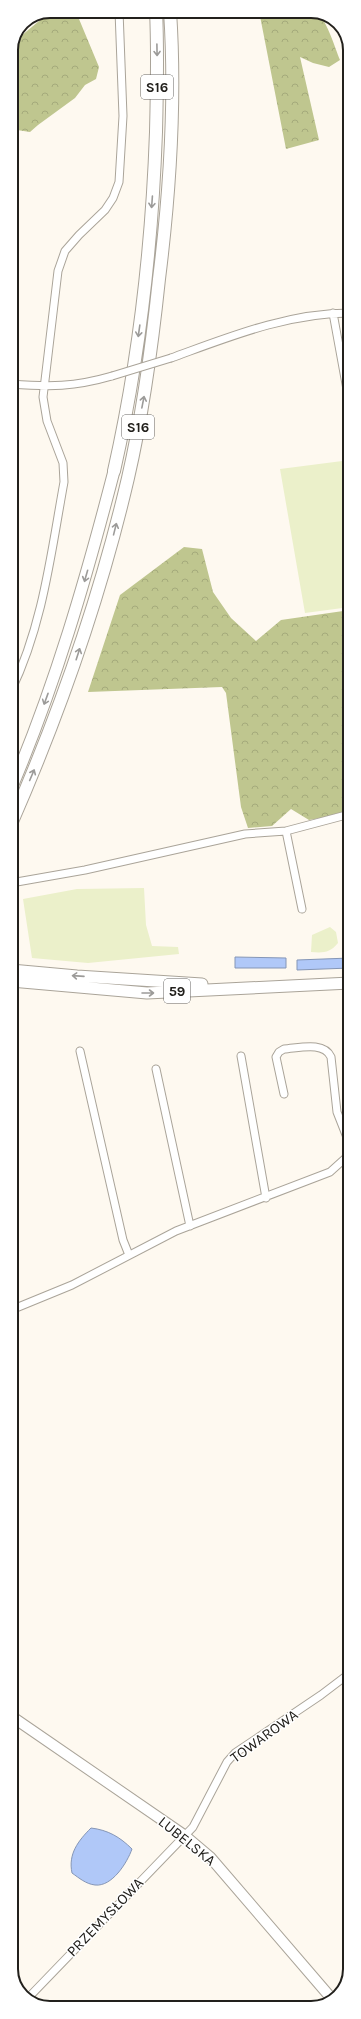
<svg xmlns="http://www.w3.org/2000/svg" width="361" height="2019" viewBox="0 0 361 2019" font-family="Karla,sans-serif">
	<style>
		.grass { fill: #ebf0ca }
		.forest { fill: url(#forest-crowns) }
		.water { fill: #b0c8f8; stroke: #8596b6 }
		.lines { fill: none; stroke-linecap: round; stroke-linejoin: round }
		.street-casing { stroke: #aaa499; stroke-width: 9 }
		.secondary-casing { stroke: #aaa499; stroke-width: 12 }
		.primary-casing { stroke: #aaa499; stroke-width: 13 }
		.highway-casing { stroke: #aaa499; stroke-width: 14 }
		.street { stroke: #fff; stroke-width: 7 }
		.secondary { stroke: #fff; stroke-width: 10 }
		.primary { stroke: #fff; stroke-width: 11 }
		.highway { stroke: #fff; stroke-width: 12 }
		.street-bridge-casing { stroke: #aaa499; stroke-width: 9; stroke-linecap: butt }
		.street-bridge { stroke: #fff; stroke-width: 7 }
		.oneway { stroke: #9c9b99 }
		.labels { text-anchor: middle; dominant-baseline: central; stroke-width: 3; stroke-linejoin: round; paint-order: stroke }
		.shield { fill: #fff; stroke: #646360; stroke-width: 1 }
		.shield-label { font-size: 14px; font-weight: bold; fill: #22201c }
		.street-label { font-size: 15px; fill: #22201c; stroke: #fff }
		.rim { fill: none; stroke: #22201c; stroke-width: 2 }
	</style>
	<defs>
		<pattern id="forest-crowns" width="20" height="18" patternUnits="userSpaceOnUse"><rect width="20" height="18" fill="#bfc68f"/><path d="M2 6a3 3 0 1 1 6 0M12 15a3 3 0 1 1 6 0" fill="none" stroke="#a4aa7b"/></pattern>
	</defs>
	<rect width="100%" height="100%" fill="#fef9f0"/>
	<path class="grass" d="M350,460V607L305,613L280,469Z
		M144,888L146,925L152,946L178,947L179,954L88,963L32,958L23,899L77,889Z
		M330,927L336,932L338,943C330,953 323,953 311,952L312,935Z"/>
	<path class="forest" d="M51,11L70,15L79,19L99,67L96,79L85,85L75,98L38,125L30,132L17,130L11,123V50L15,41Z
		M259,11H315C326,17 335,48 340,60L329,67L313,63L300,57L319,140L286,149Z
		M184,547L202,549L213,592L231,618L256,641L281,620L350,610V813L309,820L291,809L272,826L248,828L241,807L226,693L222,687L88,692L120,595Z"/>
	<path class="water" d="M235,957L286,958V968H235Z
		M350,958V968L297,970V960Z
		M91,1828C108,1830 120,1837 132,1849C127,1863 112,1887 95,1885C86,1884 79,1878 72,1873C68,1854 78,1841 91,1828Z"/>
	<g class="lines">
		<g class="street-casing">
			<path id="street" d="M333,313L350,406
				M171,358C229,337 287,313 350,313
				M11,384C50,387 74,387 112,376
				M11,691C43,625 51,553 64,482L63,463L47,421L43,397L58,271L65,251L79,235L105,210L113,198L119,182L123,116L119,11
				M286,831L302,909
				M11,883L85,870L245,834L286,831L350,814
				M80,1051L123,1240L129,1255
				M241,1056L266,1198
				M156,1069L190,1226
				M284,1094L276,1057L279,1052L284,1049C299,1048 324,1041 331,1057L337,1112L350,1145
				M11,1310L72,1285L176,1231L330,1172L350,1154
				M350,1514V1600
				M27,1999L193,1827L227,1762L235,1753L321,1695L350,1673"/>
		</g>
		<g class="secondary-casing">
			<path id="secondary" d="M11,1716L184,1835L210,1857L332,1999"/>
		</g>
		<g class="primary-casing">
			<path id="primary" d="M11,789C55,686 86,579 114,471
				M11,970L77,976L202,984
				M11,981L147,993L350,983"/>
		</g>
		<g class="highway-casing">
			<path id="highway" d="M114,471C139,360 152,246 156,132C157,92 158,51 156,11
				M11,824C60,712 100,598 128,478C143,413 152,346 159,279C170,191 176,100 170,11"/>
		</g>
		<use href="#street" class="street"/>
		<use href="#secondary" class="secondary"/>
		<use href="#primary" class="primary"/>
		<use href="#highway" class="highway"/>
		<g class="street-bridge-casing">
			<path id="street-bridge" d="M112,376L171,358"/>
		</g>
		<use href="#street-bridge" class="street-bridge"/>
	</g>
	<defs><path id="oneway-shaft" d="M-6 0H5M1.5-3L5.5 0L1.5 3" fill="none" stroke-width="1.6" stroke-linecap="round" stroke-linejoin="round"/></defs>
	<g class="oneway">
		<use href="#oneway-shaft" transform="translate(157 50) rotate(89)"/>
		<use href="#oneway-shaft" transform="translate(152 202) rotate(94)"/>
		<use href="#oneway-shaft" transform="translate(139 331) rotate(98)"/>
		<use href="#oneway-shaft" transform="translate(143 402) rotate(-79)"/>
		<use href="#oneway-shaft" transform="translate(115 529) rotate(-76)"/>
		<use href="#oneway-shaft" transform="translate(86 576) rotate(106)"/>
		<use href="#oneway-shaft" transform="translate(78 654) rotate(-72)"/>
		<use href="#oneway-shaft" transform="translate(46 699) rotate(110)"/>
		<use href="#oneway-shaft" transform="translate(32 775) rotate(-67)"/>
		<use href="#oneway-shaft" transform="translate(78 976) rotate(-176)"/>
		<use href="#oneway-shaft" transform="translate(148 993)"/>
	</g>
	<g class="labels">
		<g class="shield">
			<rect x="141" y="75" width="32" height="24" rx="3"/>
			<rect x="122" y="415" width="32" height="24" rx="3"/>
			<rect x="164" y="979" width="26" height="24" rx="3"/>
		</g>
		<g class="shield-label">
			<text x="157" y="87">S16</text>
			<text x="138" y="427">S16</text>
			<text x="177" y="991">59</text>
		</g>
		<g class="street-label">
			<text transform="translate(264 1736) rotate(-36)">TOWAROWA</text>
			<text transform="translate(187 1841) rotate(39)">LUBELSKA</text>
			<text transform="translate(105 1917) rotate(-46)">PRZEMYSŁOWA</text>
		</g>
	</g>
	<path d="M0 0H361V2019H0ZM50 18H311A32 32 0 0 1 343 50V1969A32 32 0 0 1 311 2001H50A32 32 0 0 1 18 1969V50A32 32 0 0 1 50 18Z" fill="#fff" fill-rule="evenodd"/>
	<path class="rim" d="M50 18H311A32 32 0 0 1 343 50V1969A32 32 0 0 1 311 2001H50A32 32 0 0 1 18 1969V50A32 32 0 0 1 50 18Z"/>
</svg>
